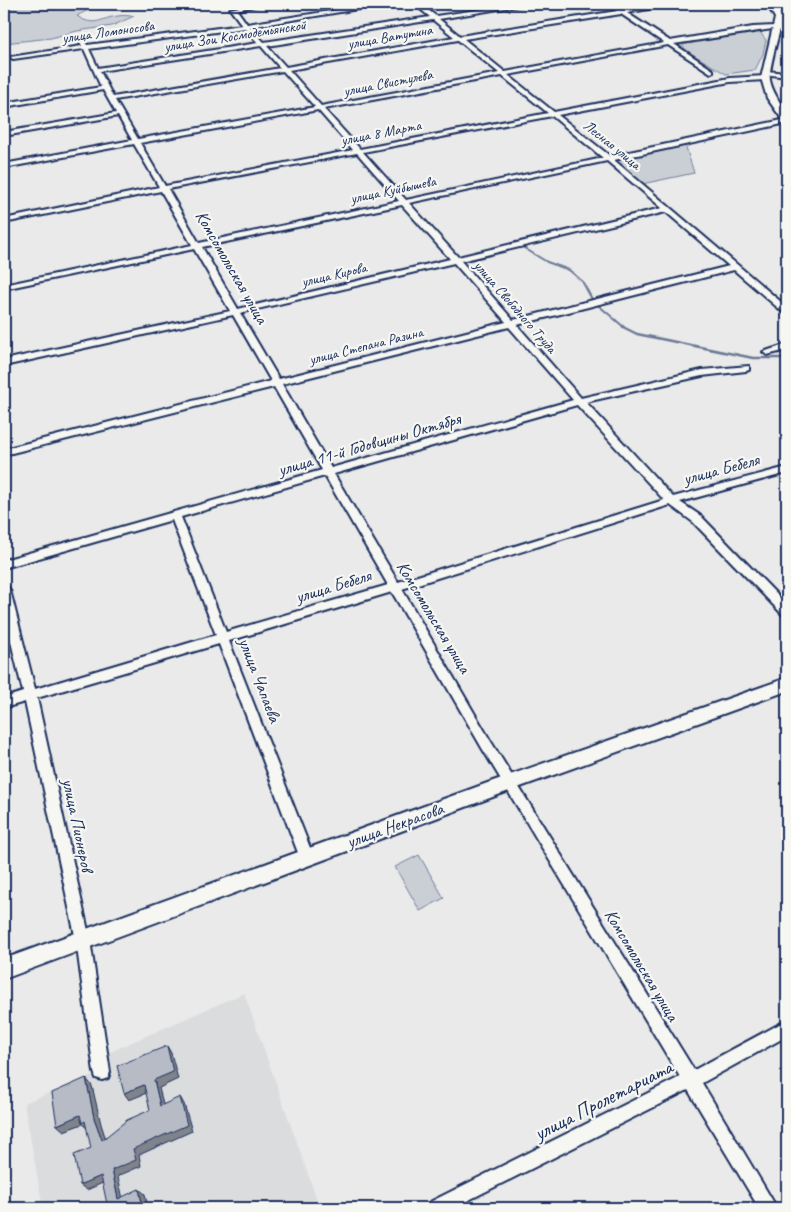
<svg xmlns="http://www.w3.org/2000/svg" width="791" height="1212" viewBox="0 0 791 1212" font-family="Caveat,sans-serif">
	<style>
		.built { fill: #dadcde }
		.green { fill: #caced5; stroke: #727e9a }
		.lines { fill: none; stroke-linecap: round; stroke-linejoin: round }
		.stream-far1 { stroke: #6c7995; stroke-width: 2 }
		.stream { stroke: #6c7995; stroke-width: 2.5 }
		.street-casing { stroke: #1b2f5e; stroke-width: 4 }
		.secondary-casing { stroke: #1b2f5e; stroke-width: 4 }
		.street { fill: #f6f6f2; fill-rule: evenodd }
		.secondary { fill: #f6f6f2; fill-rule: evenodd }
		.shaded-wall { fill: #7f838b; stroke: #1b2f5e }
		.building { fill: #b6bbc6; stroke: #1b2f5e }
		.labels { text-anchor: middle; dominant-baseline: central; stroke-width: 4.5; stroke-linejoin: round; paint-order: stroke }
		.far-street-label { font-size: 15px; fill: #1b2f5e; stroke: #f6f6f2 }
		.street-label { font-size: 18px; fill: #1b2f5e; stroke: #f6f6f2 }
		.near-street-label { font-size: 21px; fill: #1b2f5e; stroke: #f6f6f2 }
	</style>
	<rect width="100%" height="100%" fill="#e9eae9"/>
	<filter id="ink" filterUnits="userSpaceOnUse"><feTurbulence type="fractalNoise" baseFrequency=".02" numOctaves="2"/><feDisplacementMap in="SourceGraphic" scale="10" xChannelSelector="R" yChannelSelector="G"/><feConvolveMatrix kernelMatrix="1 2 1 2 8 2 1 2 1" color-interpolation-filters="sRGB"/></filter>
	<g filter="url(#ink)">
		<path class="built" d="M244,993L320,1208H43L24,1103L102,1072L103,1055Z"/>
		<path class="green" d="M4,4H137L138,7C117,6 95,4 77,16C95,28 100,18 118,16C123,15 129,16 134,16L112,26L77,31L51,38L4,43Z
			M759,31L766,40L763,54L755,70L726,74L687,51L682,45Z
			M685,144L694,173L642,184L613,161Z
			M419,855L444,898L420,911L395,867Z"/>
		<g class="lines">
			<path class="stream-far1" d="M524,248L547,262L569,270L582,281L593,301
				M598,305L625,328"/>
			<path class="stream" d="M623,327L637,334L753,358H787"/>
			<g class="street-casing">
				<path id="street" d="M253,4H263L237,10L247,24L376,4H388L250,27L264,42L430,17L414,4H420L436,16L517,4H529L439,19L460,36L617,11L607,4H613L623,10L675,4L627,13L670,41L753,27L776,26L779,28L674,44L713,70V72L711,73L668,45L508,75L554,112L730,78L765,76L768,78L765,80L730,82L558,115L610,156L787,119V123L614,160L787,307V313H784L734,270L517,325L581,398L702,370L749,366V370L746,371L702,376L586,402L673,497L787,467V473L680,502L701,516L787,605V616L783,615L693,522L670,505L402,589L490,740L694,1070L787,1020V1036L702,1083L777,1208H759L688,1090L453,1208H428L430,1202L680,1077L482,748L392,592L229,641L314,858L312,863L307,864L302,863L300,858L219,644L37,698L90,940L110,1072L108,1078L102,1080L96,1078L94,1072L76,940L25,702L4,708V698L23,692L4,612V586L8,587L10,590L35,689L216,635L172,520L4,568V560L322,470L274,387L4,455V449L271,381L233,315L4,366V360L230,311L194,249L4,289V285L192,245L161,191L4,223V219L159,187L134,144L4,168V164L132,140L118,116L4,136V132L116,113L103,90L4,107V103L101,87L84,49L13,59L10,57L82,46L78,38L81,36L87,45L242,25L230,9ZM621,14L664,43L505,72L464,39ZM433,20L454,37L286,67L267,46ZM245,28L258,43L98,68L89,49ZM458,40L499,73L321,106L289,70ZM261,46L280,68L113,97L100,71ZM283,71L315,107L138,139L115,100ZM502,76L548,113L360,149L324,109ZM318,110L353,150L165,186L140,143ZM552,116L603,158L406,200L363,152ZM357,153L399,201L199,243L168,189ZM607,161L662,208L458,257L409,203ZM402,205L450,259L238,309L202,247ZM666,212L729,266L513,320L461,261ZM454,263L506,322L279,379L240,313ZM509,327L573,400L331,468L282,384ZM577,405L664,500L398,582L334,474ZM325,476L388,585L226,632L181,517Z
					M766,71L787,73V77L764,74V72Z
					M787,344V350L767,355L763,352Z"/>
			</g>
			<g class="secondary-casing">
				<path id="secondary" d="M767,4H774L783,18C780,31 768,69 770,80C773,97 788,109 787,123L784,122L767,98L761,78L775,18Z
					M787,678V691L498,795L4,979V959L493,781Z"/>
			</g>
			<use href="#street" class="street"/>
			<use href="#secondary" class="secondary"/>
		</g>
		<path class="shaded-wall" d="M167,1046L171,1053L178,1079L159,1088L165,1112L160,1106L154,1080Z
			M86,1078L92,1086L101,1124L108,1146L102,1140L94,1118Z
			M144,1085L149,1092L129,1100L124,1093Z
			M180,1097L184,1104L192,1131L139,1155L141,1166L118,1176L124,1204L118,1199L112,1170L133,1149Z
			M80,1115L87,1122L88,1129L82,1124L64,1131L57,1125Z
			M101,1176L107,1181L87,1190L80,1185Z
			M139,1189L145,1194L148,1208H143Z"/>
		<path class="building" d="M167,1046L173,1072L154,1080L160,1106L180,1097L187,1125L133,1149L136,1160L112,1170L118,1199L139,1189L143,1208H97L107,1204L101,1176L80,1185L74,1155L91,1148L85,1121L82,1123L80,1115L57,1125L52,1093L86,1078L94,1118L102,1140L127,1120L150,1110L144,1085L124,1093L117,1066Z"/>
	</g>
	<g class="labels">
		<g class="far-street-label">
			<text transform="translate(108 32) rotate(-8)">улица Ломоносова</text>
			<text transform="translate(235 36) rotate(-9)">улица Зои Космодемьянской</text>
			<text transform="translate(390 37) rotate(-10)">улица Ватутина</text>
			<text transform="translate(388 83) rotate(-11)">улица Свистулева</text>
			<text transform="translate(381 133) rotate(-11)">улица 8 Марта</text>
			<text transform="translate(612 145) rotate(39)">Лесная улица</text>
			<text transform="translate(393 190) rotate(-12)">улица Куйбышева</text>
			<text transform="translate(334 275) rotate(-13)">улица Кирова</text>
			<text transform="translate(515 307) rotate(49)">улица Свободного Труда</text>
			<text transform="translate(366 346) rotate(-14)">улица Степана Разина</text>
		</g>
		<g class="street-label">
			<text transform="translate(232 267) rotate(60)">Комсомольская улица</text>
			<text transform="translate(369 444) rotate(-16)">улица 11-й Годовщины Октября</text>
			<text transform="translate(721 469) rotate(-15)">улица Бебеля</text>
			<text transform="translate(333 586) rotate(-17)">улица Бебеля</text>
			<text transform="translate(434 617) rotate(59)">Комсомольская улица</text>
			<text transform="translate(260 680) rotate(69)">улица Чапаева</text>
			<text transform="translate(78 825) rotate(78)">улица Пионеров</text>
			<text transform="translate(395 825) rotate(-20)">улица Некрасова</text>
			<text transform="translate(642 965) rotate(59)">Комсомольская улица</text>
		</g>
		<g class="near-street-label">
			<text transform="translate(603 1100) rotate(-27)">улица Пролетариата</text>
		</g>
	</g>
	<rect width="791" height="1212" fill="none" stroke="#f6f6f2" stroke-width="20"/>
	<rect x="10" y="10" width="771" height="1192" fill="none" stroke="#1b2f5e" stroke-width="2" filter="url(#ink)"/>
</svg>
